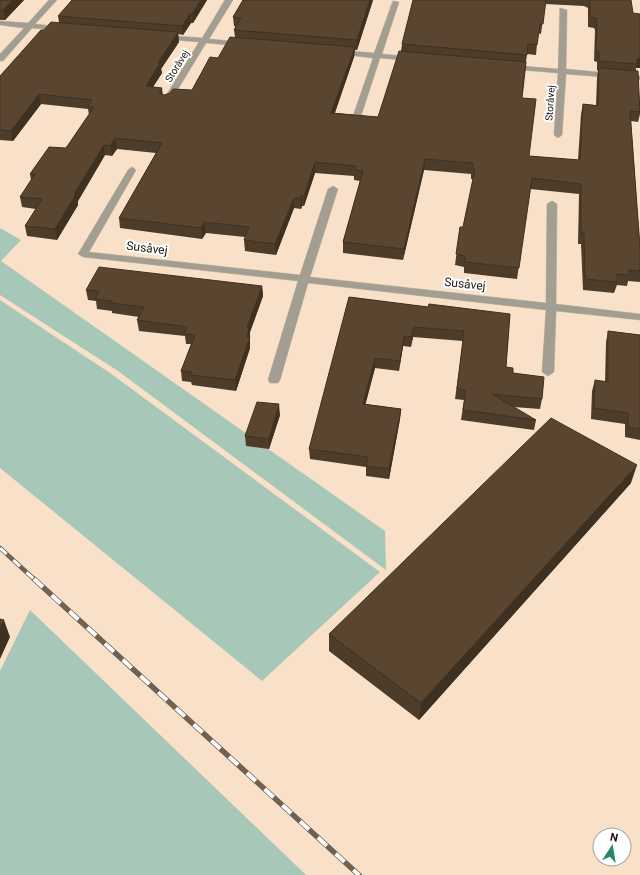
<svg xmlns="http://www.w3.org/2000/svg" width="640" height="875" viewBox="0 0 640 875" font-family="Roboto,sans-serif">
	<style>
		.green { fill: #a7c7b8 }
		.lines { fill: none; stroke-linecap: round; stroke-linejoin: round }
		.street-casing { stroke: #d1bca7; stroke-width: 1 }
		.street { fill: #a29e91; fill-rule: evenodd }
		.rail-far1-casing { stroke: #706253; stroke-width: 4.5 }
		.rail-casing { stroke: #706253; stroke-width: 5.5 }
		.rail-far1 { stroke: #fff; stroke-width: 3; stroke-dasharray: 9; stroke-linecap: butt }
		.rail { stroke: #fff; stroke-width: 4; stroke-dasharray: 12; stroke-linecap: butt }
		.wall { fill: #4d3c29; fill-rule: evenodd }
		.shaded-wall { fill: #3f3122 }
		.building { fill: #5a4630; stroke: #3f3122 }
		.labels { text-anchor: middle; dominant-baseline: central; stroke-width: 4; stroke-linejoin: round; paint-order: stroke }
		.far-street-label { font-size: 10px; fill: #1c140b; stroke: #fff }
		.street-label { font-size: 12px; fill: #1c140b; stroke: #fff }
	</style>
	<rect width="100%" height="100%" fill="#f9e1c9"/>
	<path class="green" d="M0,228L21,240L1,261L385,531L386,570L118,371L0,295Z
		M0,300L110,373L380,572L262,681L0,468Z
		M30,610L306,875H0V671Z"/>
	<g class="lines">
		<g class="street-casing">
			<path id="street" d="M49,0H57L35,24L63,27H66V31L32,28L3,61H0V54L24,28L0,25V21L28,23Z
				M225,0H233L209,39L242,42L246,44L242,46L206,43L169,104H163L162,102L199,42L163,39L159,37L163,35L202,38Z
				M393,1L399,2L382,54L413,57L417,59L413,61L380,58L360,119L359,121H353L352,119L373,58L338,54L334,52L338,50L374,53Z
				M560,8L567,10L566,69L640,76V80L566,74L562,135L558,138L554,135L558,73L509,69L505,67L509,65L558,69Z
				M132,167L136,170L89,252L300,275L328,189L333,186L338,189L310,277L546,303L547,204L552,201L557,204L556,304L640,314V320L556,311L554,372L548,376L542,372L546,310L308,283L280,380L278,383H270L268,380L298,281L83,257L78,254L128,170Z"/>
		</g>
		<use href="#street" class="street"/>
		<g class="rail-far1-casing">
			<path id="rail-far1" d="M0,548L35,580"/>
		</g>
		<g class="rail-casing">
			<path id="rail" d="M34,579L359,875"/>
		</g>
		<use href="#rail-far1" class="rail-far1"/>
		<use href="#rail" class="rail"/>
	</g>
	<path class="wall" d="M0,0H24L5,20H0Z
		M207,0L193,23H191L183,35L178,34L179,42L161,69L162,73L153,87L162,94L164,95L192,90L235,37L234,30L236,27L234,26L233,17L243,0H373L357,50H355L354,57L335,113L378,117L401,51L402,44L413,0H631L640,68H636V71L640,105V114L638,122L631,121L640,247V282L628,281L627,286L617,285L614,293L583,290L581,244H578L579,194L530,189L517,279L464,273V267L455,265L460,227H463L473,179H471V174L424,170L403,260L343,253V242L360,181L354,180V176L315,173L304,206H302L301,209L294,208L276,255L245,251L244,240L245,237L206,233L202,239L120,228L119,218L156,153L117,149L112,156L105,155L78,201V205L57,240L27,236L25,226L36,209L22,207L20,197L31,180L30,174L66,148L89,115L88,109L41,104L13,141L0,140V76L44,30L59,22L58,16ZM545,4L584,6L588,8V27L594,28L595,30L594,61L597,62V70L598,71L597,78L596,105L583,104L581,114L578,160L529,156L522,98L526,62L527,54L536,55L538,33L541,34Z
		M262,286L263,296L250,332V348L236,391L192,385L191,382L182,381L181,371L191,344H186L185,336L139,331L137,320L139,317L112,313V311L97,309L96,301L88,300L86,290Z
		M349,297L428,307L510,314L506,367L513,373L542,399L540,409L513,407L536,420L534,430L461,420L464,400L455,399L463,341L413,337L411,347L403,346L399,371L375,368L365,404L401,409L400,419L389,479L366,476V467L310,459L309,449Z
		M608,331L640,335V440L625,437V424L591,419L592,391L595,380L605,382L606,342Z
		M280,415L269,449L246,446L245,436Z
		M631,483L419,720L329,651V634Z"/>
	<path class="shaded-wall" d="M13,0H24L5,20L3,10Z
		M201,0H207L193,23L192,14Z
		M370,0H373L357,50V40Z
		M190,14L191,23L183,35L182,26Z
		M178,32L179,42L161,69L162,73L147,96L146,86L158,63Z
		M355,47L354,57L331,123V113Z
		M640,58V68H636L637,64V59Z
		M162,88L163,98L159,92Z
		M39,94L41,104L13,141L11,131Z
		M115,138L117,149L112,156L110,146Z
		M104,145L105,155L78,201V205L57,240L55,229L74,194Z
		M425,159L424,170L403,260L404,249Z
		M315,162V173L304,206V196Z
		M302,195V206L301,209V198Z
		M294,198V208L276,255L275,244Z
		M204,222L206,233L202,239L201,228Z
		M262,286L263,296L250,332V348L236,391L235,380L247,337V328Z
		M414,327L413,337L411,347L412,337Z
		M404,336L403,346L399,371L400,361Z
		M375,358V368L363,414V404Z
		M279,404L280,415L269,449V439Z
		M401,409L400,419L389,479V469Z
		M637,465L631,483L419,720L421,703Z
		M4,620L10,637L0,659V627Z"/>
	<path class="building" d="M0,0H13L3,10H0Z
		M72,0H201L192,14H190L182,26L58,16Z
		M243,0H370L357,40L234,30L241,18L233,17Z
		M413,0H546L543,24H540L537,45L528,44L527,55L402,44Z
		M590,0H631L633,13L640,14V58L637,59V64L599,61V52H596L597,21L596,18L590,17Z
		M51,22L178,32L158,63H160L146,86L162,88L159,92L164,95L170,93L173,89L192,90L210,57L218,58L230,37L355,47L331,113L378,117L399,51L526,62L522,98L536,99L529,156L580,160L583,104L598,106L599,68L638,71L640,112L630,111L640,247V271L629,270L630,275L617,274V282L585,279L584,233H581V184L532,178L519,268L465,262V256L456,254L460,227H463L475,169H472L473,163L425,159L404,249L343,242L363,171L355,170L356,166L315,162L304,196L302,195L301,198H294L275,244L244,240L249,227L204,222L201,228L119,218L162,143L115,138L110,146L104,145L74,194H76L55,229L25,226L42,199L20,197L35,174H30L49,147L66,148L94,107L88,106L92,100L39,94L11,131L0,130V76L41,30H44Z
		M99,267L262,286L247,328H249L247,337H250L235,380L190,375L192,372L181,371L195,335L184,334L187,327L137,320L144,307L111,303L112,301L95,299L99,291L86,290Z
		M349,297L428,307L429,304L510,314L506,367L513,368V373L544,377L542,399L492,394L536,420L463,410L466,390L457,389L464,331L414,327L412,337L404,336L400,361L375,358L363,404L401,409L389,469L366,466L368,457L309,449Z
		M608,331L640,335V429L628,427V413L594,408L595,380L608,382Z
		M257,402L279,404L269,439L245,436Z
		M551,418L637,465L421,703L329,634Z
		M0,619L4,620L0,627Z"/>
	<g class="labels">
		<g class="far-street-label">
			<text transform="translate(177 66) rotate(-58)">Storåvej</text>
			<text transform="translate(550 103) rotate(-86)">Storåvej</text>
		</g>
		<g class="street-label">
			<text transform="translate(147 248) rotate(7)">Susåvej</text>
			<text transform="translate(465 284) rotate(6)">Susåvej</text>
		</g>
	</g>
	<g transform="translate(612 847) rotate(12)"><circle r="19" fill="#ffffff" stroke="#a4a19d"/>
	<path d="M0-3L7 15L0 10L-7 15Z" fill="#248a65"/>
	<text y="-6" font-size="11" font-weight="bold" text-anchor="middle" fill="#1c140b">N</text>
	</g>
</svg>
